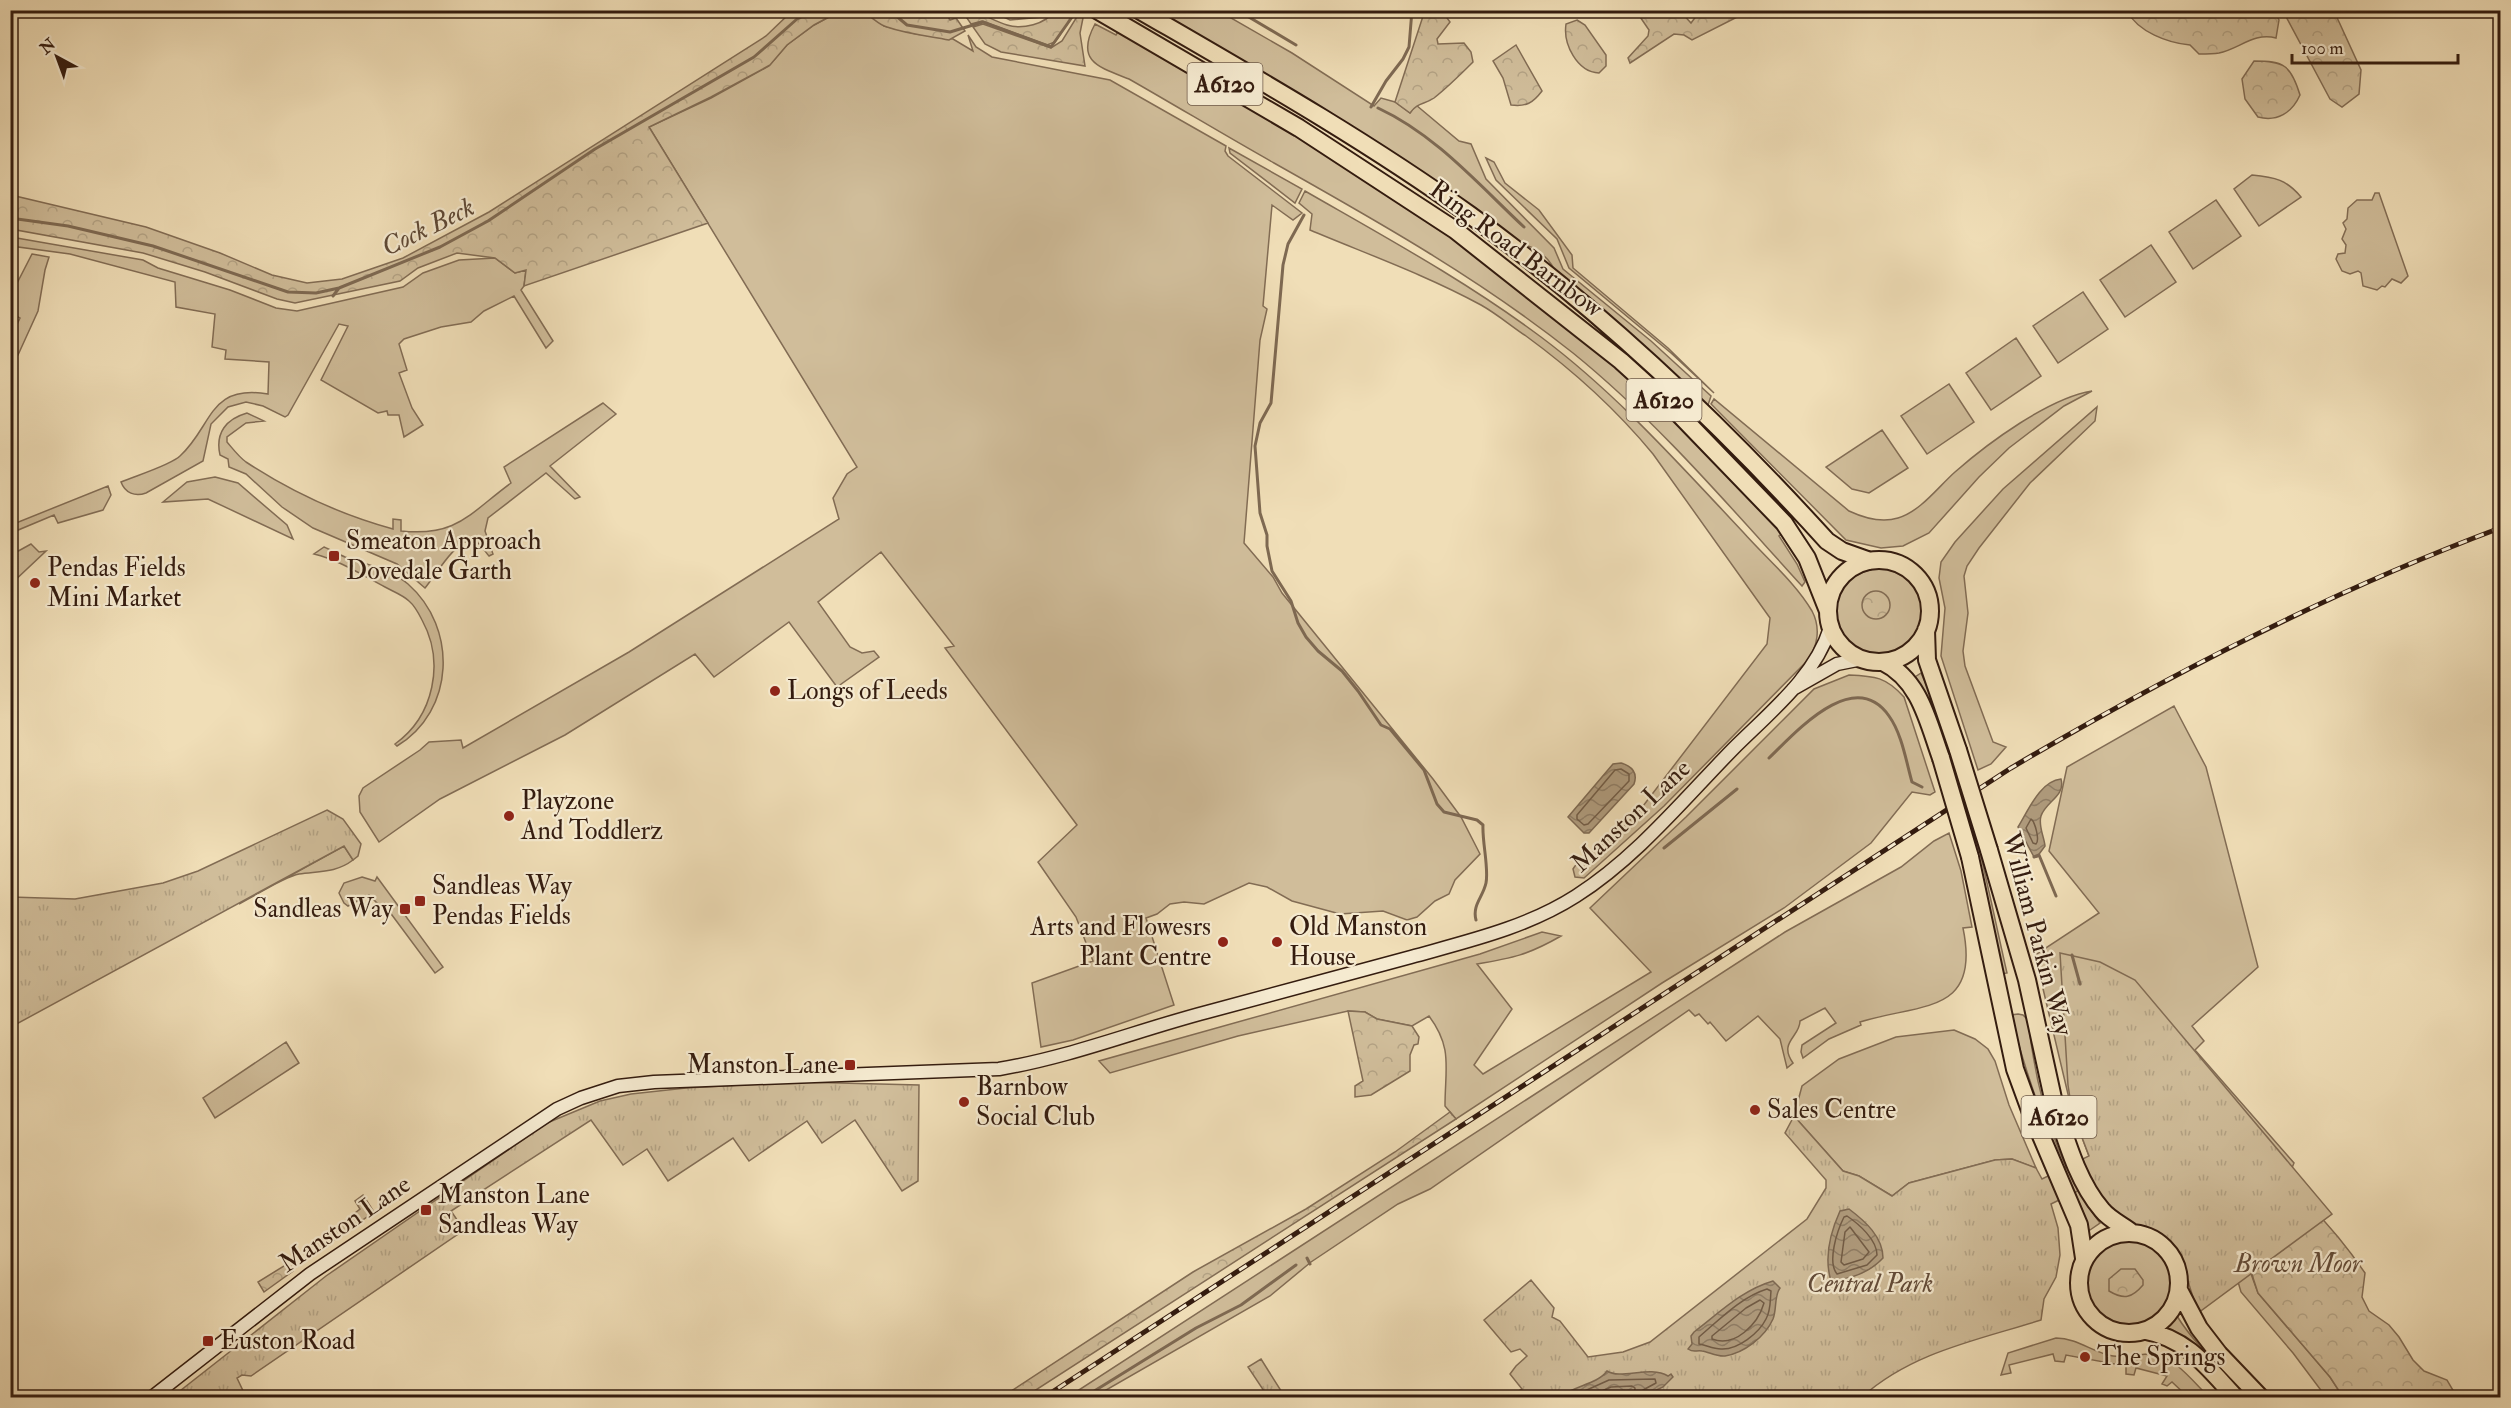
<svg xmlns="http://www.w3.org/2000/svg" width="2511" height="1408" viewBox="0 0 2511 1408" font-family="'IM FELL Double Pica',serif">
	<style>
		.grass { fill: #d0bd9a; stroke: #826c54; stroke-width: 1.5 }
		.forest { fill: url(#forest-crowns); stroke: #826c54; stroke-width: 1.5 }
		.park { fill: url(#park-tufts); stroke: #826c54; stroke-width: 1.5 }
		.water { fill: url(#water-waves); stroke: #7e6952; stroke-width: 1.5 }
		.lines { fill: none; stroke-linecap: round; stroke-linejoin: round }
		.shore { stroke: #725c46; stroke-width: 1.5 }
		.stream { stroke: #7e6952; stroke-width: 3 }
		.secondary-casing { stroke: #341c0f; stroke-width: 15 }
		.highway-casing { stroke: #341c0f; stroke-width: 20 }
		.secondary { stroke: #f5ead0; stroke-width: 12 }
		.highway { stroke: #f0deb7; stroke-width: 16 }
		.rail-casing { stroke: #341c0f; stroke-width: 5 }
		.rail { stroke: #f5ead0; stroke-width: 3; stroke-dasharray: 9; stroke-linecap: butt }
		.highway-bridge-casing { stroke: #341c0f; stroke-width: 20; stroke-linecap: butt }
		.highway-bridge { stroke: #f0deb7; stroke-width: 16 }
		.poi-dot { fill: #8f2418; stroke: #f5ead0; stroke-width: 2 }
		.labels { text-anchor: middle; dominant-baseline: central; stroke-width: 4.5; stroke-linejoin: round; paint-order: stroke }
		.shield { fill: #f5ead0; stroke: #6e5a49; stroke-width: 1.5 }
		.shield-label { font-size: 24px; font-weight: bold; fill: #341c0f }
		.street-label { font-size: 26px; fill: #341c0f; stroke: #f5ead0 }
		.poi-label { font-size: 26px; fill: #341c0f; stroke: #f5ead0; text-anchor: start }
		.park-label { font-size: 26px; font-style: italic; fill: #634c39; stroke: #f5ead0 }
		.water-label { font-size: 27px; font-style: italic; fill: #5f4936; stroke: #f5ead0 }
	</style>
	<defs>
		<pattern id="forest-crowns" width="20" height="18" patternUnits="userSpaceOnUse" patternTransform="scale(1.5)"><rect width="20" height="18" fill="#d0bd9a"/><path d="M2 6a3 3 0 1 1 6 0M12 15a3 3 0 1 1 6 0" fill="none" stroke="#b3a284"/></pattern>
		<pattern id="park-tufts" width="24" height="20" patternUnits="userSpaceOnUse" patternTransform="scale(1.5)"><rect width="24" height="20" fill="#d0bd9a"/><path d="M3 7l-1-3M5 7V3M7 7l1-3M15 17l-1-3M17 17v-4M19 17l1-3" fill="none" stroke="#b3a284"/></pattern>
		<pattern id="water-waves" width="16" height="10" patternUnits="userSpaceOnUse" patternTransform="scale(1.5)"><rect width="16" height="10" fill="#b09c7e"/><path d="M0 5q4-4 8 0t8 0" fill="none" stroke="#907e66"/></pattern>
	</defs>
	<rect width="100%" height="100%" fill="#f0deb7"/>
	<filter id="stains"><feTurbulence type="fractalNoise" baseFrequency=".00333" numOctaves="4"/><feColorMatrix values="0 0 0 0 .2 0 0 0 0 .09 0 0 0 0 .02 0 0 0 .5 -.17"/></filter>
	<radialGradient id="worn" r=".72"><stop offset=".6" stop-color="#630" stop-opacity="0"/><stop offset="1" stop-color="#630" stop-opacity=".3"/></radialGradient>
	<path class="grass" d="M858,10L871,16L884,26L916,34L953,39L973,51L968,35L976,47L992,57L1110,80L1226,146L1225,151L1228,156L1302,213L1293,220L1272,205L1263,306L1267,309L1260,340L1244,543L1273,577L1282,593L1433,779L1461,817L1480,854L1455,880L1449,894L1435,901L1417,917L1407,920L1383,911L1340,914L1292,901L1267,887L1249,883L1204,904L1184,902L1170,904L1157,914L1146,918L1174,1005L1073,1040L1041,1047L1032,983L1093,961L1076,917L1038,862L1077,825L945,648L954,646L881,552L818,602L850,647L862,653L874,651L879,657L837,687L789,622L714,677L695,654L565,735L440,799L379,842L360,812L359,796L363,788L420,750L429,742L461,740L463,748L629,652L839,519L833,498L847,474L857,467L649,127L711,98L769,66L787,45L814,25L840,11Z
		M991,11L1048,10V11L1042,17L1010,20Z
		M1150,11H1219L1292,53L1374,106L1381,98L1395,102L1410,113L1416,105L1459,141L1471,144L1486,179L1554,248L1563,269L1651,341L1711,396L1708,405L1805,505L1557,276C1552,260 1536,245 1519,244Z
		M1095,24L1116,35L1119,30L1330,154L1470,248L1620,371L1665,412L1783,533L1779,536L1797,564L1805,582L1802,586C1729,506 1657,421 1573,353C1480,279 1377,221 1274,163C1226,136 1178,107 1129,79C1098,67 1075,61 1095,24Z
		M1229,148L1302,189L1295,203L1230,153Z
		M1486,158L1494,162L1505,183L1539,210L1572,255L1573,268L1668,348L1714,393L1671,353L1569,268L1557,239L1496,180Z
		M2252,175C2275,177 2287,180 2301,197L2259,226L2234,189Z
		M1305,191C1385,237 1466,281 1541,337C1616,393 1679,464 1743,532C1765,557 1795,582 1812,611C1821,628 1818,647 1806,662L1664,806L1584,878L1575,877L1573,869L1575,866L1619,831L1640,810L1767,644L1770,618L1653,454C1615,408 1574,371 1526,336C1511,326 1497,314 1481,305C1426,275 1367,254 1310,230L1312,214L1299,203Z
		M2375,193H2379L2408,276L2401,283L2392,279L2385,287L2382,286L2377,290L2363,286L2361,273L2358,271L2350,274L2342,271L2336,259L2338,254L2345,253L2346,245L2342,239L2346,229L2343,223L2347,219L2348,208L2357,200H2372Z
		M2216,200L2241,236L2193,269L2169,232Z
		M11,237L143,260L158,268L230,290L276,308L297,311L403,287L423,273L459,260L495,258L515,273L526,270L524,286L521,290L553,341L546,348L514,296L484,311L471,322L441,327L404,339L399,344L407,370L399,373L412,408L423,425L404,437L399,415H388L387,411L378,413L321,380L348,326L339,324L288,415L285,417L263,406L246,402L228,407L211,424L203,461L146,493C135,497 125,493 121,482C135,476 171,465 180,456C213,426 208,384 268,394L269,362L225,359L226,350L212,347L215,314L176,307L175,282L70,254L11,246Z
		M2151,245L2176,282L2125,317L2100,280Z
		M32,254L49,257L45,270L38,311L18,355L11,351V337L20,318L11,313V295Z
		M2083,292L2108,329L2058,363L2033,326Z
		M2016,338L2041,376L1991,410L1966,373Z
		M1949,384L1974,422L1927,454L1901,416Z
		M2092,391L2064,406L2009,448L1979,477L1929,533L1903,546L1881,548L1846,540L1711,404L1714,399L1849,511C1864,518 1882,523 1898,518C1921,511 1938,487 1955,472C1988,443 2049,398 2092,391Z
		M603,403L616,414L550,466L580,497L575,499L546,473L488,518L485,531L493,554L489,556C485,552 479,541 473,540C457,538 435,576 425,588L397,564L313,528L282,507L246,474L229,467L228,459L220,455C215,433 226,419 247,413L264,421L246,423L227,437V442C233,449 239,457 246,462C290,491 342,515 393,529V519L401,520V531C457,537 470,513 511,483L504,467Z
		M2097,407L2095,421L2030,483L1979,548L1967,566L1964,576L1968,613L1963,651L1965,666L1993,742L2006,747L1991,764L1978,770L1941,656L1945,608L1939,578L1941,562L1955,542L2003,489Z
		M1882,430L1908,468L1869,493L1852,489L1826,467Z
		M215,477L238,483L287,525L293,539L208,499L163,502L187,482Z
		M108,486L111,495L103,510L58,523L54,515L11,533V525Z
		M31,544L39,552L46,551L11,584V555Z
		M324,547C331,550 338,554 345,557C367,565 389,568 408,584C458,628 455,711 397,746L395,744C434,716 445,662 422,620C419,614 415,606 409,601C403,595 392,591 385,587C362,575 339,560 314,554Z
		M1882,568C1951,583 1919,673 1865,652C1851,647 1842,637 1837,623C1828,592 1853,570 1882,568Z
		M1921,673C1966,768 1984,872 2007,973L2002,974L1921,687L1915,677Z
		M1849,675C1875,676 1886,677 1904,697L1935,792L1930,795L1912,792L1871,843L1784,908L1662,983L1456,1119L1445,1106C1445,1068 1453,1048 1429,1016L1412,1026L1377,1019L1365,1012L1348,1011L1238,1036L1110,1073L1099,1061L1480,954L1542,932L1561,936C1528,955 1513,958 1477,964L1512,1009L1474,1065L1483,1074L1651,972L1590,908L1686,817L1814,689Z
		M2174,706L2206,767L2258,967L2192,1026L2204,1041L2195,1050L2294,1163L2285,1185L2238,1238L2258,1293L2330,1377L2343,1397H2326L2293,1353L2241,1292L2231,1258L2089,1156L2072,1111L2035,955L2099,913L2049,851L2067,767Z
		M1949,833L1961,871L1972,927L1963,928C1981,1015 1921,1003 1860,1022L1861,1025L1829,1039L1803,1058L1801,1052L1802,1045L1836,1023L1825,1008L1800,1021C1800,1037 1778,1042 1793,1063L1787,1068L1780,1039L1758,1016L1726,1041L1710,1022L1708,1024L1699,1014L1695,1016L1689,1010L1430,1189L1398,1204L1311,1262L1270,1296L1094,1397H1068L1785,932L1901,867L1934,841Z
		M344,846L353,860C336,873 319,871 299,874C284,877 254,896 239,904Z
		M362,877L375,881L377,877L443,967L435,973L386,907L380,906L369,895L348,906L344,903L339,893L344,883Z
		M2018,1014L2023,1015L2028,1020C2036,1090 2055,1166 2100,1223L2090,1230L2088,1229C2083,1204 2068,1183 2059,1160C2040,1112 2023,1066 2011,1015Z
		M1954,1030L1975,1039L1988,1049L1995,1061L2009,1105L2036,1168L2012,1159L1995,1160L1909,1183L1892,1196L1859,1176L1843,1171L1794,1116L1802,1086L1839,1059L1896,1037Z
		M286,1042L299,1063L215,1118L203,1098Z
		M2128,1240C2158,1244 2179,1266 2169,1297C2166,1309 2156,1319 2145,1323C2085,1344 2058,1252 2128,1240Z
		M2177,1316C2196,1347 2226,1371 2251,1397H2241L2166,1329Z
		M2056,1338C2078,1338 2093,1353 2113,1356C2126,1358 2138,1354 2151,1354C2174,1355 2194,1383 2209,1397H2188L2172,1382L2167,1386L2162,1384L2167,1376L2136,1368L2134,1375L2126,1374V1366L2066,1355L2064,1362L2055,1361L2053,1354L2009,1365L2011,1373L2001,1375L2008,1353Z"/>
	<path class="forest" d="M1425,10L1442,11L1450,22L1437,39L1438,44L1464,43L1471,52L1473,62C1461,74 1448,87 1434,98C1424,105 1418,102 1410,113L1395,102Z
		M796,11H840L814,25L787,45L770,65L711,97L649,127L708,223L524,286L526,270L515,273L495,258L457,253L418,268L400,281L295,303L277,299L205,272L143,253L11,229V195L146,227L220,253L272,275L307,283L342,279L403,258L489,212L766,36L789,14Z
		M858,11H945L950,20L956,18L965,31L949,40C929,36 907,34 887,27C876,24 870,13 858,11Z
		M962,11C980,10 990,20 1007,25C1022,30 1046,24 1054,11H1068L1074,14L1055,42L1047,45L982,21L971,24Z
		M1636,11H1680L1691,23L1700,11H1749L1692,40L1684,35L1674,34L1630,63L1628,58L1648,36L1649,30Z
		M2127,11H2274L2279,20L2276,38C2254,32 2239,49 2219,53C2213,54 2206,54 2199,54L2190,45C2168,43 2138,32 2127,11Z
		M2283,11H2334L2361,70L2359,94L2342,107L2330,99Z
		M1078,15L1083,18L1080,33L1085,66L1001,52L985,44L973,27L983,24L1051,48L1062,41Z
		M1577,20L1585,25L1606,55V66L1599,73C1577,72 1563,44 1566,24Z
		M1516,45L1542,91C1533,103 1526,107 1511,105L1503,78L1493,61Z
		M2254,61C2284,61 2291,65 2300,95C2292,113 2277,122 2258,117L2245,99L2242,79Z
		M1862 605a14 14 0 1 1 28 0a14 14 0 1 1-28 0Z
		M1348,1011L1365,1012L1377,1019L1412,1026L1419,1037L1418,1044L1414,1045L1410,1055V1071L1371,1095L1355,1097V1086L1363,1081Z
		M1450,1112L1456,1119L1025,1397H1002L1193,1272L1306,1209L1395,1152Z
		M363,1195L374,1212L311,1256L305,1252L360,1209L355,1201Z
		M2309,1205C2330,1226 2348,1248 2365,1273L2362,1297L2369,1311L2389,1325L2399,1337L2413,1360L2424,1371L2447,1380L2457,1397H2343L2330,1377L2258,1293L2244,1250Z
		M292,1261L295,1265L293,1271L264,1292L258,1282Z
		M2121,1269H2135L2143,1280V1285C2132,1298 2124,1300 2109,1291V1279Z"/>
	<path class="park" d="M327,810L343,819L361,844L358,856L353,860L344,846L11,1027V897L75,899L163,883L198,871Z
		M2060,953L2100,962L2135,980L2332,1214L2198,1313L2180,1256L2173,1247L2157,1234L2123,1220L2112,1212L2092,1184L2051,1204L2058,1228L2060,1255L2056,1277L2044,1299L2041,1320C1978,1340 1912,1352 1862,1397H1509L1522,1389L1510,1374L1516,1366L1527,1356L1520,1349L1511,1352L1484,1320L1531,1280L1554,1308L1552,1317L1560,1321L1588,1357L1623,1352L1650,1342L1807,1219L1826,1188V1180L1785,1133L1794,1116L1843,1171L1859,1176L1892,1196L1909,1183L1995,1160L2012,1159L2036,1168L2042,1179L2089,1156L2072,1111L2068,1085Z
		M799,1082L919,1085L918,1181L902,1191L855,1120L822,1143L807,1121L749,1161L733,1138L668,1181L647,1149L623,1165L591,1120L451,1211L464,1230L251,1376L242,1375L237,1378L246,1397L171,1398L326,1276L547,1123L600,1101L631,1094L686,1088Z
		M1261,1359L1283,1394L1286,1397H1268L1248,1367Z"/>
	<path class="water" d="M1621,763C1632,766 1638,773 1634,784L1589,833H1584L1568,817L1613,764Z
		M2061,779C2066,796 2045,802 2041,816C2038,826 2044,836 2045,846L2037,857H2034L2018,827C2028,811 2040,781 2061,779Z
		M1849,1209C1865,1221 1883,1237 1883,1258C1869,1273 1852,1279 1831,1281C1824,1258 1830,1233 1840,1211Z
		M1773,1281L1780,1288C1774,1296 1777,1309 1773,1319C1765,1337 1744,1353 1725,1356C1717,1357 1709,1352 1702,1351C1696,1350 1694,1353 1688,1349L1692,1344L1691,1336L1694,1332C1719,1313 1742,1290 1773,1281Z
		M1607,1371C1621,1380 1650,1365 1668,1376L1671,1374L1673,1377L1663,1387L1642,1397H1560C1573,1386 1598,1384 1607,1371Z"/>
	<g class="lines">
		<path class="shore" d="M1621,769L1629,774V781L1588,824L1584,825L1577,819V815L1615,770Z
			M2031,819C2035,822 2040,840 2036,844L2033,843L2026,828Z
			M1847,1216C1859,1224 1877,1240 1877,1255L1867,1265L1837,1274C1827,1262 1837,1231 1844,1217Z
			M1850,1227L1869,1252L1863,1259L1844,1265L1841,1262L1845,1232Z
			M1767,1289L1771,1291C1770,1301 1771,1310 1766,1319C1759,1333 1738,1350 1721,1349C1713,1349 1706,1345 1699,1344V1337C1719,1320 1741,1297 1767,1289Z
			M1760,1300L1764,1303C1758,1324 1735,1348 1712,1339V1336L1746,1308Z
			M1569,1398L1609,1380L1655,1379L1656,1383L1643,1390L1641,1398
			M1586,1398L1611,1387L1632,1386L1635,1388L1634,1398"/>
		<path class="stream" d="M889,10L907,25L950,32L983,22L1051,47L1077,10
			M1237,10L1296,45
			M1371,107L1386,81L1403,59L1409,47L1412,10
			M1378,108C1436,135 1478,184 1524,227
			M1304,215L1288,244L1283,265L1271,403L1260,423L1255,446L1260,513L1267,535V546L1272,571L1291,601L1298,623L1306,637L1318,651L1342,671L1358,691L1381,725L1390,729L1424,770L1437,804L1444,812L1477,820L1483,825C1482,842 1489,868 1486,883C1483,897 1472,905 1476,920
			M10,218L68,226L153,246L288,292L316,293L339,288L440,247L488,221L595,149L754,57L797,19L815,10
			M333,296L339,288
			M1769,758C1796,732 1854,666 1889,716C1902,734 1906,761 1912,782L1922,787
			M1664,848L1737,789
			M2034,857L2039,855L2056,896
			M2072,955L2080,984
			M1307,1258L1310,1264
			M1083,1398L1196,1328L1241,1305L1296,1265"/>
		<g class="secondary-casing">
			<path id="secondary" d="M1793,689L1837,664L1862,659
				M151,1398L310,1274L557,1109L581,1098L618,1086L654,1082L999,1069C1071,1057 1138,1030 1207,1012C1275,993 1343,976 1411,957C1468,941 1526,928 1576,896C1636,858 1684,799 1733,749C1769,713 1815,677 1830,628"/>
		</g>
		<g class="highway-casing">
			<path id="highway" d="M1097,10L1299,128L1455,230L1621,361L1674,409L1784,523L1807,558L1828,611
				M1139,10C1251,75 1364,139 1470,215C1601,310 1718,421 1827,541L1842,551L1870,561
				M1828 611a51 51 0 1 1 102 0a51 51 0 1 1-102 0Z
				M1926,630L1927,660L1958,750
				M1883,662C1920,680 1928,722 1941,758
				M1989,850L2027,980L2054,1103C2066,1139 2077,1181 2102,1210C2109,1219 2122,1225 2131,1232
				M1970,857L2015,1069L2030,1110L2079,1225L2084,1258
				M2079 1283a50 50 0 1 1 100 0a50 50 0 1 1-100 0Z
				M2179,1290L2199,1328L2219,1354L2261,1398
				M2146,1331C2188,1339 2208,1368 2236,1398"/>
		</g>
		<use href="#secondary" class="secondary"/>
		<use href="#highway" class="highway"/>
		<g class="rail-casing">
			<path id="rail" d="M1043,1398L2011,768C2168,675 2329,592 2500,528"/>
		</g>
		<use href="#rail" class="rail"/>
		<g class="highway-bridge-casing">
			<path id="highway-bridge" d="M1958,750L1989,850
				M1941,758L1970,857"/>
		</g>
		<use href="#highway-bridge" class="highway-bridge"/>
	</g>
	<g class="poi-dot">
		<rect x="328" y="550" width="12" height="12" rx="3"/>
		<circle cx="35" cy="583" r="6"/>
		<circle cx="775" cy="691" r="6"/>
		<circle cx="509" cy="816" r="6"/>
		<rect x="414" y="895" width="12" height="12" rx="3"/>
		<rect x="399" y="903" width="12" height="12" rx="3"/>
		<circle cx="1223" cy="942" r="6"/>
		<circle cx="1277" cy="942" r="6"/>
		<rect x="844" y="1059" width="12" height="12" rx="3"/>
		<circle cx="964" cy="1102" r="6"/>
		<circle cx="1755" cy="1110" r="6"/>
		<rect x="420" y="1204" width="12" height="12" rx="3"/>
		<rect x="202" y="1335" width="12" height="12" rx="3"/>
		<circle cx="2085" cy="1357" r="6"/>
	</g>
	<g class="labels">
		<g class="shield">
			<rect x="1187.5" y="63" width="75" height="42" rx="4.5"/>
			<rect x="1626.5" y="379" width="75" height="42" rx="4.5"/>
			<rect x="2021.5" y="1096" width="75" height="42" rx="4.5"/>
		</g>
		<g class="shield-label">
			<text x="1225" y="84">A6120</text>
			<text x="1664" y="400">A6120</text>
			<text x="2059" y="1117">A6120</text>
		</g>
		<g class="street-label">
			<text transform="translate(1516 249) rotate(37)">Ring Road Barnbow</text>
			<text transform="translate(1631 816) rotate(-43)">Manston Lane</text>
			<text transform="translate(2037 934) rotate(75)">William Parkin Way</text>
			<text transform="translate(345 1224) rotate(-34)">Manston Lane</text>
		</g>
		<g class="poi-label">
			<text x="346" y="541">Smeaton Approach<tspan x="346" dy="30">Dovedale Garth</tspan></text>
			<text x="47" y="568">Pendas Fields<tspan x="47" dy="30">Mini Market</tspan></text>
			<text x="787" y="691">Longs of Leeds</text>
			<text x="521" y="801">Playzone<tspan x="521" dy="30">And Toddlerz</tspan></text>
			<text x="432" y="886">Sandleas Way<tspan x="432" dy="30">Pendas Fields</tspan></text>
			<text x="393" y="909" text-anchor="end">Sandleas Way</text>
			<text x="1211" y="927" text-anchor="end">Arts and Flowesrs<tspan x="1211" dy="30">Plant Centre</tspan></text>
			<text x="1289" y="927">Old Manston<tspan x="1289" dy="30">House</tspan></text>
			<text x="838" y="1065" text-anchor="end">Manston Lane</text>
			<text x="976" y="1087">Barnbow<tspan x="976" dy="30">Social Club</tspan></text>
			<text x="1767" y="1110">Sales Centre</text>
			<text x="438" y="1195">Manston Lane<tspan x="438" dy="30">Sandleas Way</tspan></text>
			<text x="220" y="1341">Euston Road</text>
			<text x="2097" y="1357">The Springs</text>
		</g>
		<g class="park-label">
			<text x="2298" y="1264">Brown Moor</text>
			<text x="1870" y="1284">Central Park</text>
		</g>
		<g class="water-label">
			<text transform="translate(428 227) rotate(-26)">Cock Beck</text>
		</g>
	</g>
	<rect width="2511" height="1408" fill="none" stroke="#f0deb7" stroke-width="36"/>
	<rect x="12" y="12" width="2487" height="1384" fill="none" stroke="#341c0f" stroke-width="3"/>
	<rect x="18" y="18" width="2475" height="1372" fill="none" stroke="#341c0f" stroke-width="1.5"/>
	<g transform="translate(57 57) rotate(319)" stroke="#f5ead0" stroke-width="4.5" paint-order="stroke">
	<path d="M0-4.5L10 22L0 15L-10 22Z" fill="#341c0f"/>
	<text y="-9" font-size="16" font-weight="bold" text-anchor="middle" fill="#341c0f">N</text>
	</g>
	<path d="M2292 54v9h166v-9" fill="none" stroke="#341c0f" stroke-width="3"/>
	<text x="2301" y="54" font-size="18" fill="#341c0f" stroke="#f5ead0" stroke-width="4.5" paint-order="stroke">100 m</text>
	<rect width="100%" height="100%" filter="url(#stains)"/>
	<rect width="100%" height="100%" fill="url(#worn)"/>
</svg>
